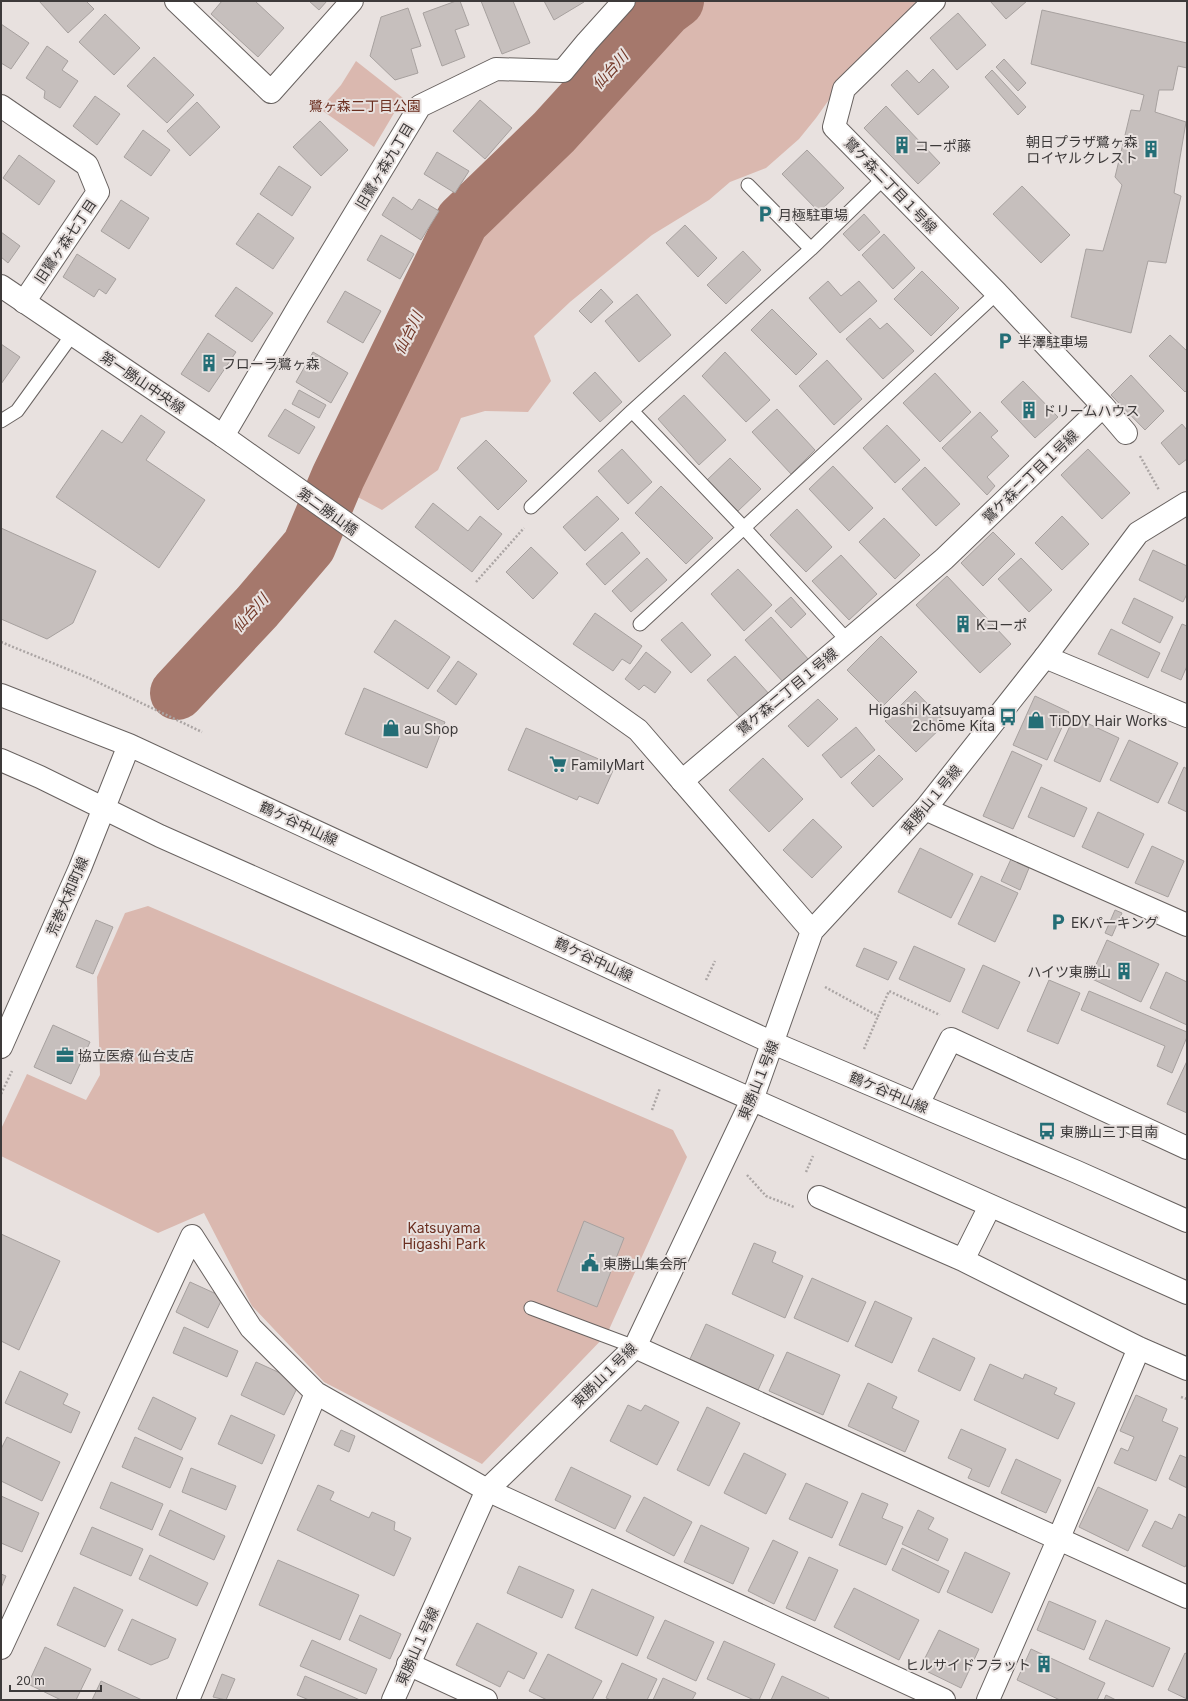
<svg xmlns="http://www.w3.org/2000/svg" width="1188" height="1701" viewBox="0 0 1188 1701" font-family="Inter,'Noto Sans JP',sans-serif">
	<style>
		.green { fill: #dab8af }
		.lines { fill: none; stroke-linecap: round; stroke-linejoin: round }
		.river { stroke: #a5786c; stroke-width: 54 }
		.building { fill: #c6bfbd; stroke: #a7a19f }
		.service-casing { stroke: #686260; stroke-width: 15 }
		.minor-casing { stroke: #686260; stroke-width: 24 }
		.tertiary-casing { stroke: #686260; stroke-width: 24 }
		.path { stroke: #aba5a4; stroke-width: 2.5; stroke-dasharray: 2 2; stroke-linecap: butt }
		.service { stroke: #fff; stroke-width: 13 }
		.minor { stroke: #fff; stroke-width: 22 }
		.tertiary { stroke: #fff; stroke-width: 22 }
		.labels { text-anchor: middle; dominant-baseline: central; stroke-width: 4; stroke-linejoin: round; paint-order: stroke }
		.park-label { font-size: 14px; fill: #6b2f20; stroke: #e8e1df }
		.poi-label { font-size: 14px; fill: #3d3a3a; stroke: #e8e1df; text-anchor: start }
		.street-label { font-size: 14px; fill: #3d3a3a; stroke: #e8e1df }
		.water-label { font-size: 15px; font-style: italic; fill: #723626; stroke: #e8e1df }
	</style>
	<rect width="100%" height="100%" fill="#e8e1df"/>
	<path class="green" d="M693,1L916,2L843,80L816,118L799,139L766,168L730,182L709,200L652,235L570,302L534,336L551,381L528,412L485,411L461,418L438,470L382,510L339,487L419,326L468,247L509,192L657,30Z
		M356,61L403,98L374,147L320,109L341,85Z
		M148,906L673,1130L687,1157L607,1334L482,1464L324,1382L252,1306L204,1213L158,1233L1,1156V1129L27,1074L86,1100L100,1075L97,977L125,913Z"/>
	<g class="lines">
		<path class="river" d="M177,693L257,607L309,546L338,477L462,221L554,132L665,10L677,1"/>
	</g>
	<path class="building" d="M39,1H86L94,9L68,33Z
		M222,1H255L284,28L258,57L211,14Z
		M309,1H327L319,10Z
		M456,1H460L469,25L455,30L465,57L442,66L423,13Z
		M481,1H513L530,43L502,54Z
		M544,1H584V2L554,20Z
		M990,1H1027L1006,19Z
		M408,8L421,46L411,49L418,73L395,80L370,56L381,17Z
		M1042,10L1187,43V68L1178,66L1173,90H1159L1155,112L1186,122L1174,193L1181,196L1166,263L1148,261L1131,333L1071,317L1086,249L1103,251L1122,185L1115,177L1131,110L1140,111L1144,95L1031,64Z
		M958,13L986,45L957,70L930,38Z
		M105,14L140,48L114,75L79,42Z
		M1,24L29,43L11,69L1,63Z
		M47,46L68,61L62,70L78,81L60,108L44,98L45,91L26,78Z
		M154,57L194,95L167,123L127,86Z
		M1004,59L1026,83L1018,91L996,67Z
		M933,69L949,87L918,115L891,85L907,70L919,83Z
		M992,70L1026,107L1018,115L985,77Z
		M95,96L120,114L97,145L73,126Z
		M480,100L512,128L485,159L453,131Z
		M197,102L220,127L190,156L167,131Z
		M886,106L940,163L918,184L864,128Z
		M320,121L348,150L321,176L293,147Z
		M143,130L170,150L151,176L124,157Z
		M807,150L844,188L819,212L782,174Z
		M437,152L469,171L455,193L424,174Z
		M19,155L55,181L39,205L3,178Z
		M279,166L311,187L292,216L260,194Z
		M1022,186L1070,235L1041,263L993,214Z
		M393,197L412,210L419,199L439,211L421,240L382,215Z
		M121,200L149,218L129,249L101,231Z
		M258,213L294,238L273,269L236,244Z
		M864,214L880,232L859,251L843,234Z
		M685,225L717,258L698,277L666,243Z
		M1,232L20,246L8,263L1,257Z
		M884,234L915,268L893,289L862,255Z
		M381,235L414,254L400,279L367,260Z
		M743,251L761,270L726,304L707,285Z
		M77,254L116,279L106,294L99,289L94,297L63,277Z
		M922,271L959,308L931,336L894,299Z
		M828,281L841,296L859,281L877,301L840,333L809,298Z
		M236,287L273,313L252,342L215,316Z
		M601,289L613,302L591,323L579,311Z
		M345,291L381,311L363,343L327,322Z
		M637,294L671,335L639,362L605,321Z
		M772,309L817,354L796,375L751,330Z
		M870,318L880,329L887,323L914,351L883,379L846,339Z
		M208,333L236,352L209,392L181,374Z
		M1170,335L1187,351V390L1185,392L1149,356Z
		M1,344L20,357L1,384Z
		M313,352L348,373L331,403L296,382Z
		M725,352L770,400L746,422L702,376Z
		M827,360L862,399L834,425L799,386Z
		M595,372L622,402L600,422L573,393Z
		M935,373L971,412L940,442L903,403Z
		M1131,375L1164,411L1145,430L1111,395Z
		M1023,381L1058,417L1035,438L1001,402Z
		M299,390L326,405L319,418L292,404Z
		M684,395L726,440L699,465L658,419Z
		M285,409L315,427L299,454L268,436Z
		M777,409L815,450L791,474L752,432Z
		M980,412L998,431L991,437L1009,456L987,477L995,486L987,495L942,448Z
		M141,415L165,432L146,460L205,500L159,568L56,497L102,430L122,443Z
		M1182,424L1187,430V459L1179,465L1161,443Z
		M887,425L920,460L895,483L863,448Z
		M486,440L527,481L498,510L457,468Z
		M622,449L652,482L628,504L598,471Z
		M1088,449L1130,493L1102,519L1061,475Z
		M730,458L761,489L738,511L707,480Z
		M833,466L873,508L849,531L809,489Z
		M925,467L960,504L936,526L902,489Z
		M661,486L713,538L686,564L635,513Z
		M597,496L619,519L585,551L563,527Z
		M433,503L468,531L480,516L502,534L472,572L415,527Z
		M797,509L832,547L806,572L770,535Z
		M1062,516L1089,544L1062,570L1035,543Z
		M884,518L920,555L895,579L859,542Z
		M1,528L96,571L73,623L47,639L1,619Z
		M622,532L640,553L605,585L586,564Z
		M993,532L1015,554L983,586L961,563Z
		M531,547L558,573L533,599L506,572Z
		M1153,550L1187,566V594L1183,602L1139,580Z
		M841,555L877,594L849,620L812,581Z
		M647,558L667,580L631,612L612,591Z
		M1021,558L1052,590L1029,612L998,579Z
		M738,569L772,605L744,631L711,594Z
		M947,576L1011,644L980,673L916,605Z
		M791,597L806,614L791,628L775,611Z
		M1134,598L1173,617L1160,643L1122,623Z
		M595,613L642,646L630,664L622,659L613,671L573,644Z
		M771,617L809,660L783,682L745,640Z
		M395,620L450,657L428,689L374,652Z
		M682,622L711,655L691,673L661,640Z
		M1182,624L1187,626V666L1181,680L1161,671Z
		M1111,629L1160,653L1148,678L1098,654Z
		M881,636L917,672L883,706L847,670Z
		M646,652L671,672L655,693L644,685L639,690L625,679Z
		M735,656L770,695L742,720L707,680Z
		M458,661L477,674L456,705L437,691Z
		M364,688L445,722L427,768L345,734Z
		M915,691L946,723L916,752L885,721Z
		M1035,696L1069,712L1047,760L1013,745Z
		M818,699L838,719L808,747L788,726Z
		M1074,717L1119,738L1100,782L1054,761Z
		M856,727L875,750L841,778L822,755Z
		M526,728L615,766L598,804L579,796L577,800L508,770Z
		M1129,740L1178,763L1158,803L1110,780Z
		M1012,751L1042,765L1013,829L983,816Z
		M879,755L903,779L873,807L851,783Z
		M763,758L803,799L769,832L729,790Z
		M1184,767L1187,769V812L1168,803Z
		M1041,787L1087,808L1074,837L1028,817Z
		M1098,812L1144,834L1128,868L1082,847Z
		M813,819L842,847L812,878L783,850Z
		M1152,846L1184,861L1168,897L1135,883Z
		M920,848L973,874L951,918L898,892Z
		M1011,859L1029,868L1020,890L1001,881Z
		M981,876L1018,893L995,942L958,924Z
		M1115,910L1122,913L1112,936L1105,933Z
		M96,920L113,927L93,974L76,967Z
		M1107,940L1159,964L1141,1002L1090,978Z
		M914,946L965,969L950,1002L899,979Z
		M864,948L897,962L888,980L856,966Z
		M983,965L1020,982L998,1029L962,1012Z
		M1166,972L1187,982V1025L1150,1008Z
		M1049,980L1080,993L1058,1044L1027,1031Z
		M1089,991L1187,1032V1037L1172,1073L1157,1066L1165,1046L1081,1010Z
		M53,1025L90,1042L71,1084L34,1067Z
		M1187,1061V1113L1167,1104Z
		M584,1221L624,1238L597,1307L557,1291Z
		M1,1234L60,1261L19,1350L1,1341Z
		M754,1243L776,1252L772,1262L803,1276L785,1318L732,1294Z
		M812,1278L866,1302L848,1342L794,1318Z
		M190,1282L223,1297L208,1328L176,1312Z
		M875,1301L912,1318L892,1363L855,1346Z
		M706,1324L774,1355L758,1390L690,1359Z
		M184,1327L238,1351L227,1377L173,1353Z
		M933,1338L975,1358L960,1391L918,1371Z
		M787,1352L840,1375L823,1415L769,1391Z
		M256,1362L300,1382L284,1415L241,1395Z
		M990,1364L1023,1379L1025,1374L1057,1388L1054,1394L1075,1403L1058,1439L974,1400Z
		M20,1371L68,1394L63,1404L80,1412L71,1433L5,1403Z
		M868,1383L897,1397L892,1408L919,1421L905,1452L848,1426Z
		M1136,1395L1167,1409L1162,1421L1178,1428L1156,1481L1114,1463L1121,1448L1128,1451L1134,1437L1120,1431Z
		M153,1397L196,1418L181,1450L138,1429Z
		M628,1405L641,1411L645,1405L679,1422L657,1465L610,1441Z
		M707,1407L740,1423L709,1486L677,1470Z
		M231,1415L275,1435L262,1464L218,1444Z
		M961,1429L1006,1449L989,1487L968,1478L972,1469L948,1458Z
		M341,1430L355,1436L349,1452L334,1445Z
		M7,1437L60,1462L42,1501L1,1481V1449Z
		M135,1437L183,1458L170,1488L122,1467Z
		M744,1453L786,1474L766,1514L724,1493Z
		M1180,1455L1187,1458V1488L1169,1479Z
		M1016,1459L1061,1480L1046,1513L1001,1493Z
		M571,1467L631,1496L615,1529L555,1500Z
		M191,1468L236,1486L226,1510L182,1492Z
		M111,1482L163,1504L152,1530L100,1508Z
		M806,1483L848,1502L832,1538L789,1519Z
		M318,1485L334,1492L330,1500L369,1518L372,1512L395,1522L394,1530L411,1538L394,1576L297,1530Z
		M1098,1487L1148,1510L1128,1551L1079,1527Z
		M862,1493L888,1504L882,1518L903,1527L886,1565L839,1545Z
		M1,1496L39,1513L22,1552L1,1543Z
		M644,1497L692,1522L674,1556L626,1531Z
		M170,1510L225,1536L214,1560L159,1535Z
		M918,1510L934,1518L928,1529L948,1539L938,1561L902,1544Z
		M1179,1514L1187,1518V1563L1185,1567L1142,1546L1155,1521L1172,1529Z
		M701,1525L749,1548L733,1584L684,1562Z
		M92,1527L143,1549L131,1576L80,1554Z
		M773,1540L798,1552L774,1604L748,1591Z
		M902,1548L949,1571L939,1593L892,1570Z
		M965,1552L1010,1573L992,1613L947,1592Z
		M150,1555L208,1583L197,1606L139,1579Z
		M809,1557L838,1570L815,1621L786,1608Z
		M278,1560L359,1595L340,1640L259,1605Z
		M519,1566L574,1590L562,1618L507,1593Z
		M1,1574L6,1576L1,1588Z
		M74,1587L123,1610L105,1647L57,1625Z
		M854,1588L919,1620L899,1660L834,1627Z
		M592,1589L654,1617L637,1656L575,1628Z
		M1049,1601L1096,1621L1084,1650L1037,1630Z
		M360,1615L401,1634L390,1659L349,1640Z
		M132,1619L176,1639L168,1658L151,1665L118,1650Z
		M665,1620L714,1642L696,1681L647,1658Z
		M1106,1620L1170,1648L1153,1687L1089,1659Z
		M477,1623L537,1653L524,1679L508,1671L500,1687L456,1665Z
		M939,1630L979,1649L961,1688L920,1668Z
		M312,1640L377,1669L366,1694L300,1666Z
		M724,1641L775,1664L759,1700H754L707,1679Z
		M45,1647L91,1669L76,1700H61L28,1684Z
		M1031,1649L1105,1683L1097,1700H1060L1017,1680Z
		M1185,1653L1187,1654V1699L1168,1690Z
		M548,1654L602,1681L592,1700H547L529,1691Z
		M622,1663L657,1679L647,1700H611L606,1698Z
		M222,1674L235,1679L226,1700L213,1697Z
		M305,1676L360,1700H309L297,1695Z
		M782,1676L829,1698L828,1700H771Z
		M663,1678L696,1693L692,1700H653Z
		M101,1681L142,1700H92Z
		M1106,1695L1116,1700H1104Z"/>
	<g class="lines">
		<g class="service-casing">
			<path id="service" d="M748,185L811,249
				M632,411L745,529L847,640
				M1,421L17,411L72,335
				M531,507L632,411L811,249L884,178
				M640,624L997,293
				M531,1308L635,1347"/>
		</g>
		<g class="minor-casing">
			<path id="minor" d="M176,1L271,92L352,1
				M1,106L87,165L98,192L24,302
				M1103,406L1126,433
				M223,436L298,308L420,106L496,69L563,71L587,42L624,1
				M1045,657L1187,716
				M682,781L944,559L1103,406L997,293L834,127L844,89L934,1
				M925,809L1187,925
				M918,1104L951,1039L1187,1148
				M819,1197L963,1260L1139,1348L1187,1369
				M963,1260L990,1206
				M635,1347L1187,1597
				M1,1648L192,1236L251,1328L316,1393L487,1490L944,1700
				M408,1664L486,1700
				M188,1700L316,1393
				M988,1700L1058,1540L1139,1348"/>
		</g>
		<g class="tertiary-casing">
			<path id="tertiary" d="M1,286L223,436L638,730L812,931
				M1,695L129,745L773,1043L1077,1172L1187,1221
				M1,760L40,777L160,836L1187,1293
				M1,1047L80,868L129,745
				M393,1700L487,1490L635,1347L752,1100L812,931L925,809L1045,657L1138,533L1187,503"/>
		</g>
		<path class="path" d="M1140,456L1159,490
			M476,582L524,528
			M1,642L89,678L202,732
			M706,980L715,961
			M825,987L878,1016L889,991L940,1015
			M864,1049L878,1016
			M1,1094L12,1071
			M652,1110L660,1088
			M806,1172L813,1156
			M747,1175L766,1196L794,1207
			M1181,1397L1187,1399"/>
		<use href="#service" class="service"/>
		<use href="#minor" class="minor"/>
		<use href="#tertiary" class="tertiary"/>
	</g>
	<defs>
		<g id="building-bare" transform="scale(1.38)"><path d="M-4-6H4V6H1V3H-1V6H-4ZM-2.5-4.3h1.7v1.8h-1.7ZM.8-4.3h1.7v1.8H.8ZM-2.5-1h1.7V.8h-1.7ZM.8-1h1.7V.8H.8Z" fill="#246e76" stroke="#e8e1df" stroke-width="2.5" paint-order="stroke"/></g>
		<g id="parking-bare" transform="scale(1.38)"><path d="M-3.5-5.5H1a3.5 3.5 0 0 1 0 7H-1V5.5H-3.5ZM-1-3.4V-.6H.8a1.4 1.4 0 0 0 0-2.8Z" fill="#246e76" stroke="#e8e1df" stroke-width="2.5" paint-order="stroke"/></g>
		<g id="bus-bare" transform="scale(1.38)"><path d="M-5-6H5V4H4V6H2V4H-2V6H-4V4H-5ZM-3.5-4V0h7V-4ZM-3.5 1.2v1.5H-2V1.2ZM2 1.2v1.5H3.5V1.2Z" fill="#246e76" stroke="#e8e1df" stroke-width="2.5" paint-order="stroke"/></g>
		<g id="shop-bare" transform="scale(1.38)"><path d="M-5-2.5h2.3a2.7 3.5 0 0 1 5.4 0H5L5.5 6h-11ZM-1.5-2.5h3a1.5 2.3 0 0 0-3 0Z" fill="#246e76" stroke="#e8e1df" stroke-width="2.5" paint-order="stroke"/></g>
		<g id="supermarket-bare" transform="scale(1.38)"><path d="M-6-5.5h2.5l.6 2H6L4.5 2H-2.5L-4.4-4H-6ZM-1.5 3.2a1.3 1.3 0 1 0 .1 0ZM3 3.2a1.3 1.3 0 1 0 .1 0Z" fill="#246e76" stroke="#e8e1df" stroke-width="2.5" paint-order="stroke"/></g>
		<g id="office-bare" transform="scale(1.38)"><path d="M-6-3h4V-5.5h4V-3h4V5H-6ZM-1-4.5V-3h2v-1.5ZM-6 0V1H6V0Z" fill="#246e76" stroke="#e8e1df" stroke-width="2.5" paint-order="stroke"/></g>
		<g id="civic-bare" transform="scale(1.38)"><path d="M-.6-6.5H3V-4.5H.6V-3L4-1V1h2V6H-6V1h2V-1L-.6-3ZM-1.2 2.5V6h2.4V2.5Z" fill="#246e76" stroke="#e8e1df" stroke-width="2.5" paint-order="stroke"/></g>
	</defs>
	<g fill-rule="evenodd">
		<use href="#building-bare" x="902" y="145"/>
		<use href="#building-bare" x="1151" y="149"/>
		<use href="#parking-bare" x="765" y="214"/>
		<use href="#parking-bare" x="1005" y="341"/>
		<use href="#building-bare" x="209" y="363"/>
		<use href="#building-bare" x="1029" y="410"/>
		<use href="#building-bare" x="963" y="624"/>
		<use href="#bus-bare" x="1008" y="717"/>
		<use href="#shop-bare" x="1036" y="720"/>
		<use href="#shop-bare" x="391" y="728"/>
		<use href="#supermarket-bare" x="558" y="764"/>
		<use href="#parking-bare" x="1058" y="922"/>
		<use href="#building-bare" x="1124" y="971"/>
		<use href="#office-bare" x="65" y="1055"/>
		<use href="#bus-bare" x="1047" y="1131"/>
		<use href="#civic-bare" x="590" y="1263"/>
		<use href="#building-bare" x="1044" y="1664"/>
	</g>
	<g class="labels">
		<g class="park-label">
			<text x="365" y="105">鷺ヶ森二丁目公園</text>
			<text x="444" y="1227">Katsuyama<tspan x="444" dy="16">Higashi Park</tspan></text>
		</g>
		<g class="poi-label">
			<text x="1138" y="141" text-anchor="end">朝日プラザ鷺ヶ森<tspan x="1138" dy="16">ロイヤルクレスト</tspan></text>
			<text x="915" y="145">コーポ藤</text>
			<text x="778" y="214">月極駐車場</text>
			<text x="1018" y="341">半澤駐車場</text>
			<text x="222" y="363">フローラ鷺ヶ森</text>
			<text x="1042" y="410">ドリームハウス</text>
			<text x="976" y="624">Kコーポ</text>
			<text x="995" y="709" text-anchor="end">Higashi Katsuyama<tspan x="995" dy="16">2chōme Kita</tspan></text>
			<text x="1049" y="720">TiDDY Hair Works</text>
			<text x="404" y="728">au Shop</text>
			<text x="571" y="764">FamilyMart</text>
			<text x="1071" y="922">EKパーキング</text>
			<text x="1111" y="971" text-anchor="end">ハイツ東勝山</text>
			<text x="78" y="1055">協立医療 仙台支店</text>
			<text x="1060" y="1131">東勝山三丁目南</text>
			<text x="603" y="1263">東勝山集会所</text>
			<text x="1031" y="1664" text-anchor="end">ヒルサイドフラット</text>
		</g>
		<g class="street-label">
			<text transform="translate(384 166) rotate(-59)">旧鷺ヶ森九丁目</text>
			<text transform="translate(891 185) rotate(46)">鷺ケ森二丁目１号線</text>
			<text transform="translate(65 241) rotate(-56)">旧鷺ヶ森七丁目</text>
			<text transform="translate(143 382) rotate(34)">第一勝山中央線</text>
			<text transform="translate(1030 476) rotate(-44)">鷺ケ森二丁目１号線</text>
			<text transform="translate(328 511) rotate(36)">第二勝山橋</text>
			<text transform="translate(787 691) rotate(-40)">鷺ケ森二丁目１号線</text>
			<text transform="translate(931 799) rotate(-50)">東勝山１号線</text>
			<text transform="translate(299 823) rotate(25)">鶴ケ谷中山線</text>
			<text transform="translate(67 896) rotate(-67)">荒巻大和町線</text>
			<text transform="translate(594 959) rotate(25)">鶴ケ谷中山線</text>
			<text transform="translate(758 1080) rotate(-68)">東勝山１号線</text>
			<text transform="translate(889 1092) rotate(23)">鶴ケ谷中山線</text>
			<text transform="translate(604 1375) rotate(-45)">東勝山１号線</text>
			<text transform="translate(417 1646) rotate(-66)">東勝山１号線</text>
		</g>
		<g class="water-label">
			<text transform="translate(610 70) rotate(-48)">仙台川</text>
			<text transform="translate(408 333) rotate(-64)">仙台川</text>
			<text transform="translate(250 613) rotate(-48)">仙台川</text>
		</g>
	</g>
	<rect width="1188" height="1701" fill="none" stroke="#3d3a3a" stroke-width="4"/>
	<path d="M10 1685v6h91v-6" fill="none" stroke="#3d3a3a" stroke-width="2"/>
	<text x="16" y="1685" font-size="12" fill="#3d3a3a" stroke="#e8e1df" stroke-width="3" paint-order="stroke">20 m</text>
</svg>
